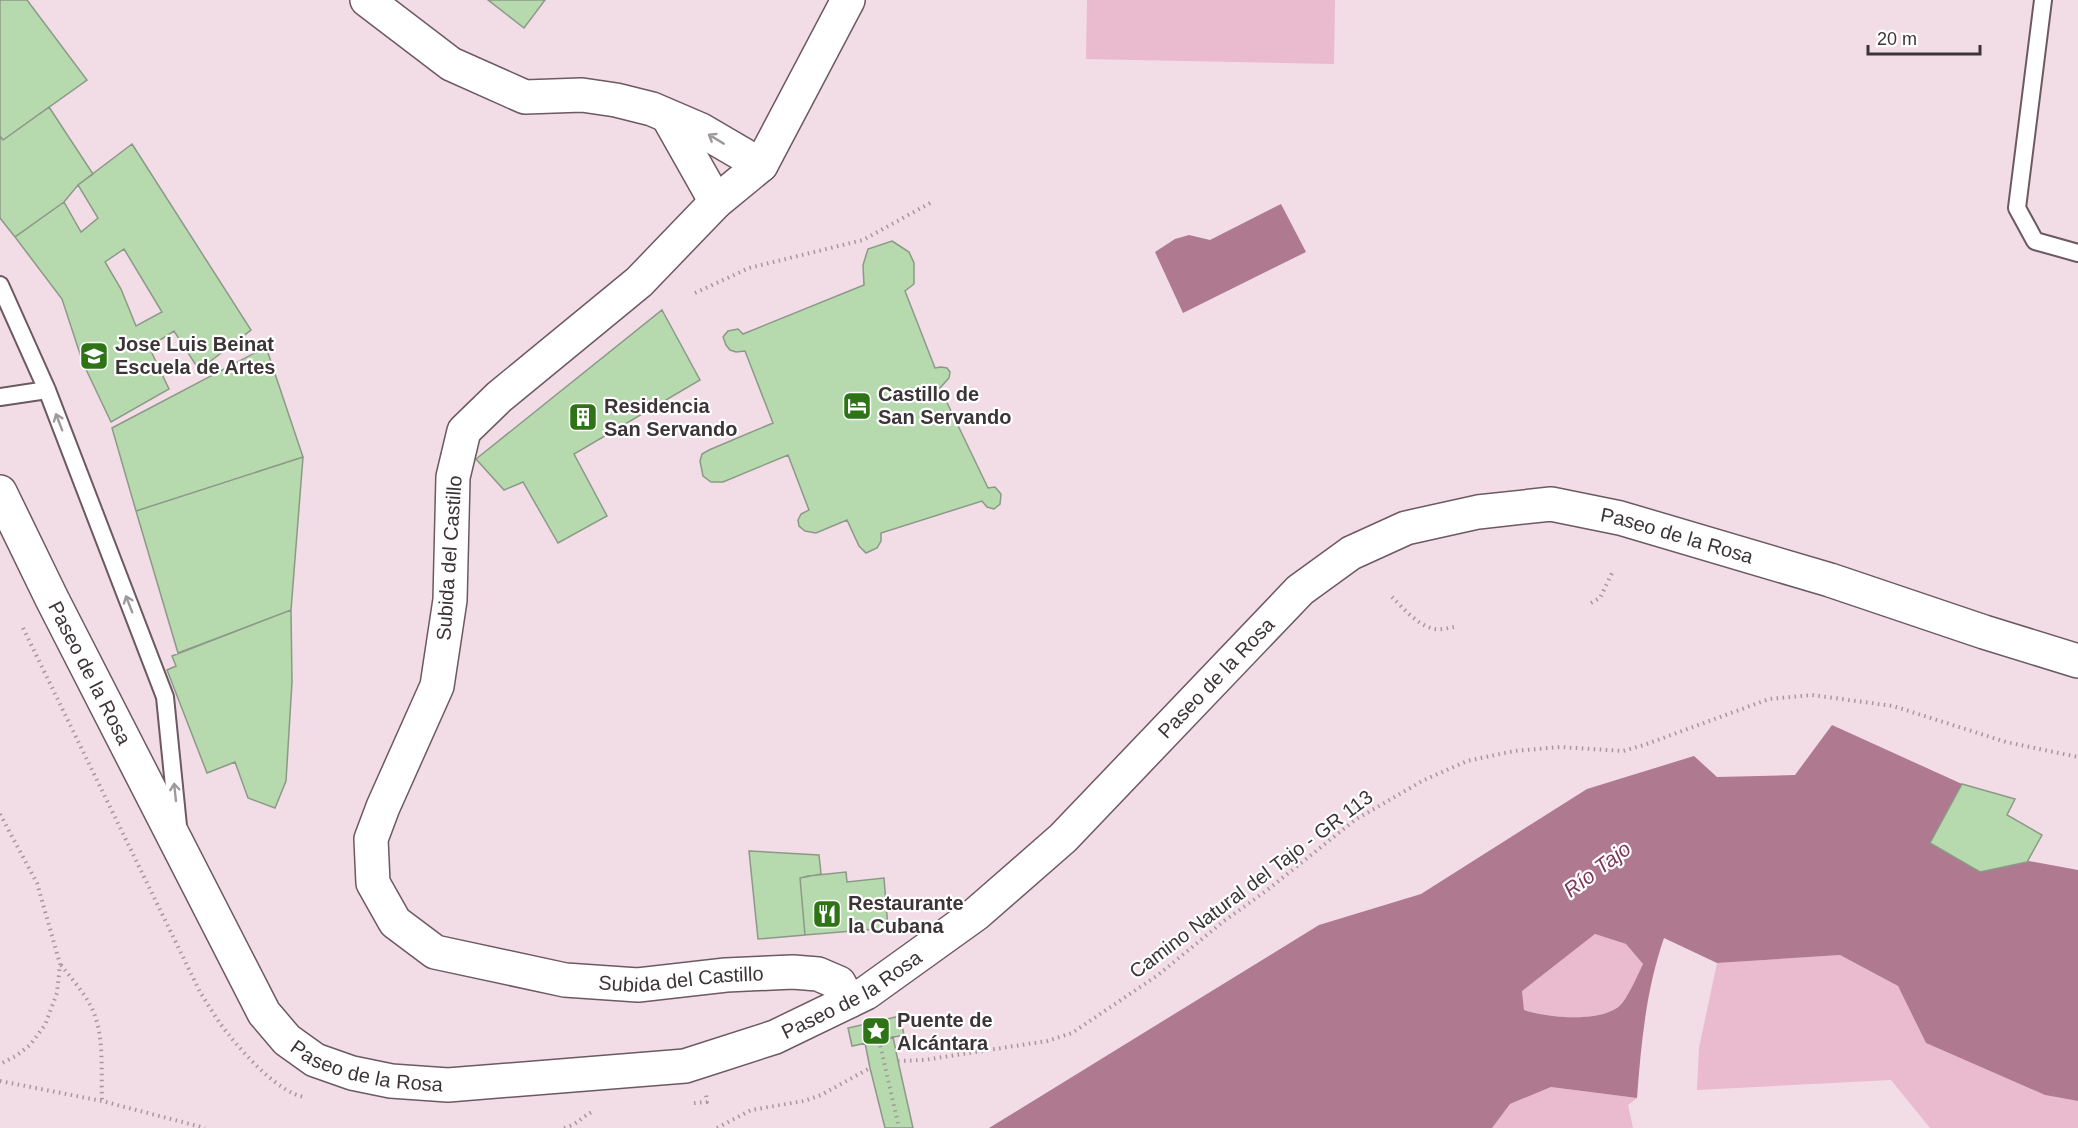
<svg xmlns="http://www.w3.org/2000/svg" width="2078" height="1128" viewBox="0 0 2078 1128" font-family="Helvetica,sans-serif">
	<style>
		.green { fill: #eabace }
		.water { fill: #af7990; fill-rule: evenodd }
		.building { fill: #b6daad; stroke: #8c9989; stroke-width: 1.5; fill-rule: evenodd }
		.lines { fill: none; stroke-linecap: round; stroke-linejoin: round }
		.lane-casing { stroke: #6c5961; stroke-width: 20 }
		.street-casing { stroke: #6c5961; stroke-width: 36 }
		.secondary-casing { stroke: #6c5961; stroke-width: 36 }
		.path { stroke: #a7979d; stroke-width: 4; stroke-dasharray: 1.5 4.5; stroke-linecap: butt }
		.lane { stroke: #fff; stroke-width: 16 }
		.street { stroke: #fff; stroke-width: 33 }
		.secondary { stroke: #fff; stroke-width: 33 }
		.path-bridge { stroke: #a7979d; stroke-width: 4; stroke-dasharray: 1.5 4.5; stroke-linecap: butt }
		.oneway { stroke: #9e9a9b }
		.labels { text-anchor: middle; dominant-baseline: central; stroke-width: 4.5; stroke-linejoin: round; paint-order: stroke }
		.poi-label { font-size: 20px; font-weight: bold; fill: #3c3437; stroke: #fff; text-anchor: start }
		.street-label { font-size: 20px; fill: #3c3437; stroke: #fff }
		.water-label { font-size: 21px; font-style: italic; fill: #7c3758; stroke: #fff }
	</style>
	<rect width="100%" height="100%" fill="#f2dce5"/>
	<path class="green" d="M1087,0H1335L1334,64L1086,59Z
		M1595,934L1626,944L1643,964C1637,976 1631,991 1623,1002C1607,1024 1547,1018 1524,1010L1522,991Z
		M1840,955L1898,986L1926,1043L2045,1095L2078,1101V1128H1930L1891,1080L1697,1090L1699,1048L1717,963Z
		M1551,1087L1637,1098L1628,1105L1633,1128H1492L1510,1104Z"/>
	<path class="water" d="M1281,204L1306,252L1183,313L1155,252L1175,239L1189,235L1210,240Z
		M1832,725L1962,784L1930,843L2078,870V1101L2045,1095L1926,1043L1898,986L1840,955L1717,963L1664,938C1646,990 1641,1044 1637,1098L1551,1087L1510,1104L1492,1128H989L1319,925L1421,894L1587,789L1694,756L1717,777L1795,775ZM1595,934L1626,944L1643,964C1637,976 1631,991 1623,1002C1607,1024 1547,1018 1524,1010L1522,991Z"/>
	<path class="building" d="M0,0H27L87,80L3,140L0,136Z
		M488,0H545L524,28Z
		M49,107L93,174L78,185L64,202L15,237L0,218V136L3,140Z
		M132,144L251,330L199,370L174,331L149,347L169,389L111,422L83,363L62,299L15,237L64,202L81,232L98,218L78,185ZM124,249L162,312L136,326L121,289L105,262Z
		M892,241L909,252L914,263V284L905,291L935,368L941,367L947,368L950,372L949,378L940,388L988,488L995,487L1001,494L1000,504L994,509L987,507L982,501L881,533V541L877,548L866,553L859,546L847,520L816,533L805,531L799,526L798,520L801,514L809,510L788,455L723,482H711L703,476L700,461L702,454L709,450L773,423L745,351L736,352L730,350L726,345L723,337L728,331L738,329L743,334L864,285L863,265L868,249Z
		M662,310L700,380L574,454L607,516L558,543L523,482L504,490L476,459Z
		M266,347L303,457L136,511L112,428Z
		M303,457L291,610L178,653L136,511Z
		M291,610L292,682L286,781L275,808L248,798L235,762L207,773L167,670L176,666L172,656Z
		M1962,784L2015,799L2007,815L2042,835L2027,862L1980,872L1930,843Z
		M749,851L819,855L821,874L800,878L805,935L758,939Z
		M846,872L847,882L884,878L888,928L805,935L800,878L808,876Z
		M900,1016L904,1035L852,1046L848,1028Z
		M893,1037L898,1061L913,1128H885L870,1068L865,1043Z"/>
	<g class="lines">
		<g class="lane-casing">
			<path id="lane" d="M2043,0L2017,208L2035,241L2078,253
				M0,285L47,390L165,697L178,826
				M0,397L47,390"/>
		</g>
		<g class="street-casing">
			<g id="street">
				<path d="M367,0L451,64L525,97L582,95L616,100L652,109L701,130L761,165"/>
				<path id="s1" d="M848,0L761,165L716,202L639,282L499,397L464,431L453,477L450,600L437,686L383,807L371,839L373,883L395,922L435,952L565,980L638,985L726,975L793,972L818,974L839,983L849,1001"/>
				<path d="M668,117L716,202"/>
			</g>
		</g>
		<g class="secondary-casing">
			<g id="secondary">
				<path id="s2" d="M0,492L52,599L264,1013L287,1040L315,1060L352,1073L391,1081L448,1085L685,1066L775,1037L866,993L976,914L1063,838L1300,590L1351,553L1406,528L1478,512L1551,504L1620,518L1830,580L1984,632L2078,661"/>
			</g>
		</g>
		<path class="path" d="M695,293L749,268L863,240L932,202
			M1392,597C1403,608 1418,626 1435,629C1441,630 1448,628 1454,627
			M1591,603L1600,598L1612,573
			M23,628L200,992C209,1006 218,1022 229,1035C245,1055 280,1094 305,1097
			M0,814L37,883L60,964L57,993L45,1025L30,1045L16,1056L0,1064
			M61,965C73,981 88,996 95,1016C104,1041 101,1073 102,1101
			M898,1061L924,1060L1047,1041L1072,1033L1158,975L1224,921L1266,891L1355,820L1422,781L1467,761L1514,751L1560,747L1623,751L1644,745L1769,699L1812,695L1893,706L2006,742L2078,757
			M0,1081L102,1101L205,1128
			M694,1103L707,1102L706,1095
			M564,1128C579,1124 582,1116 594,1111
			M717,1128L751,1110L804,1101L821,1095L870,1068"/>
		<use href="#lane" class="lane"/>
		<use href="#street" class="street"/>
		<use href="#secondary" class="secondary"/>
		<path class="path-bridge" d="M879,1040L899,1128"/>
	</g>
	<defs><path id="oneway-shaft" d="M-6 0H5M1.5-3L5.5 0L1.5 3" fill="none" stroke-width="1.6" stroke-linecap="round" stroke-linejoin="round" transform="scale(1.5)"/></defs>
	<g class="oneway">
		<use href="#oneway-shaft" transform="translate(716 139) rotate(-149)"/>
		<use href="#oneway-shaft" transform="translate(59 422) rotate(-111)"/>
		<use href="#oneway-shaft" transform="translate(129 604) rotate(-111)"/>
		<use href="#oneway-shaft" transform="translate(175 792) rotate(-96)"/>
	</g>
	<defs>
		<g id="school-square" transform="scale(1.5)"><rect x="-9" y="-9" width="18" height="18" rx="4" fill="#2e7416" stroke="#fff"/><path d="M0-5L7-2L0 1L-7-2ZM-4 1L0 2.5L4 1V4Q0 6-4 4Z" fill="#fff"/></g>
		<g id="hotel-square" transform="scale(1.5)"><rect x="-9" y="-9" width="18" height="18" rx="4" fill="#2e7416" stroke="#fff"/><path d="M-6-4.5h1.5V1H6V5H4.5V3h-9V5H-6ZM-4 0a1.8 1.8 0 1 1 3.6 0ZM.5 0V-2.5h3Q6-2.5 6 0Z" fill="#fff"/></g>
		<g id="building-square" transform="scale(1.5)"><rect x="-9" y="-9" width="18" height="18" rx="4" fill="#2e7416" stroke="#fff"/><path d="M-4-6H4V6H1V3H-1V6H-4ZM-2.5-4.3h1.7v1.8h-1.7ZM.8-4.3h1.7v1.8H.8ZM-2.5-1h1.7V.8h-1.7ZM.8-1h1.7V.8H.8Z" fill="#fff"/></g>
		<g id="restaurant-square" transform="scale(1.5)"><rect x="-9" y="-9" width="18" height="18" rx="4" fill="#2e7416" stroke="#fff"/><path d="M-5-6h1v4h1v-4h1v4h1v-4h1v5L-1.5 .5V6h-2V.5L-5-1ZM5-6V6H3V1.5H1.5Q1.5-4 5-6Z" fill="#fff"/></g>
		<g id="sight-square" transform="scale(1.5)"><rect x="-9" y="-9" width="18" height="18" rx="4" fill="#2e7416" stroke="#fff"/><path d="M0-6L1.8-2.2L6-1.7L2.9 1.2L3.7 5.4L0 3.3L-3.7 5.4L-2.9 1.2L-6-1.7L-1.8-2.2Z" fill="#fff"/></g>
	</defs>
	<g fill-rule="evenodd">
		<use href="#school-square" x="94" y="356"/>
		<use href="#hotel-square" x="857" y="406"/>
		<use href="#building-square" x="583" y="417"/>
		<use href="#restaurant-square" x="827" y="914"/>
		<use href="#sight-square" x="876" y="1031"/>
	</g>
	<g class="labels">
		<g class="poi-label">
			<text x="115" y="344">Jose Luis Beinat<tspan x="115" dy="23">Escuela de Artes</tspan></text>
			<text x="878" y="394">Castillo de<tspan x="878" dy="23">San Servando</tspan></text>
			<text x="604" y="406">Residencia<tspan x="604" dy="23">San Servando</tspan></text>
			<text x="848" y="903">Restaurante<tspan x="848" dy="23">la Cubana</tspan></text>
			<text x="897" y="1020">Puente de<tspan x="897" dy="23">Alcántara</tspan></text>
		</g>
		<g class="street-label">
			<text stroke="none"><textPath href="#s2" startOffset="2218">Paseo de la Rosa</textPath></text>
			<text transform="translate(449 558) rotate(-86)">Subida del Castillo</text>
			<text stroke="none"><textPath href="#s2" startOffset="202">Paseo de la Rosa</textPath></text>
			<text stroke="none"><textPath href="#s2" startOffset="1696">Paseo de la Rosa</textPath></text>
			<text transform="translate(1251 884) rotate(-37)">Camino Natural del Tajo - GR 113</text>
			<text stroke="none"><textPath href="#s1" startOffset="1398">Subida del Castillo</textPath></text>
			<text stroke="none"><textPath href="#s2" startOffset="1210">Paseo de la Rosa</textPath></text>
			<text stroke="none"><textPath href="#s2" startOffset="706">Paseo de la Rosa</textPath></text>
		</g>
		<g class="water-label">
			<text transform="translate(1597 869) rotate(-37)">Río Tajo</text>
		</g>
	</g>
	<path d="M1868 45v9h112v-9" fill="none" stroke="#3c3437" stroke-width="3"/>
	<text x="1877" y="45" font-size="18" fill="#3c3437" stroke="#ffffff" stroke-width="4.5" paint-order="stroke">20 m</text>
</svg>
